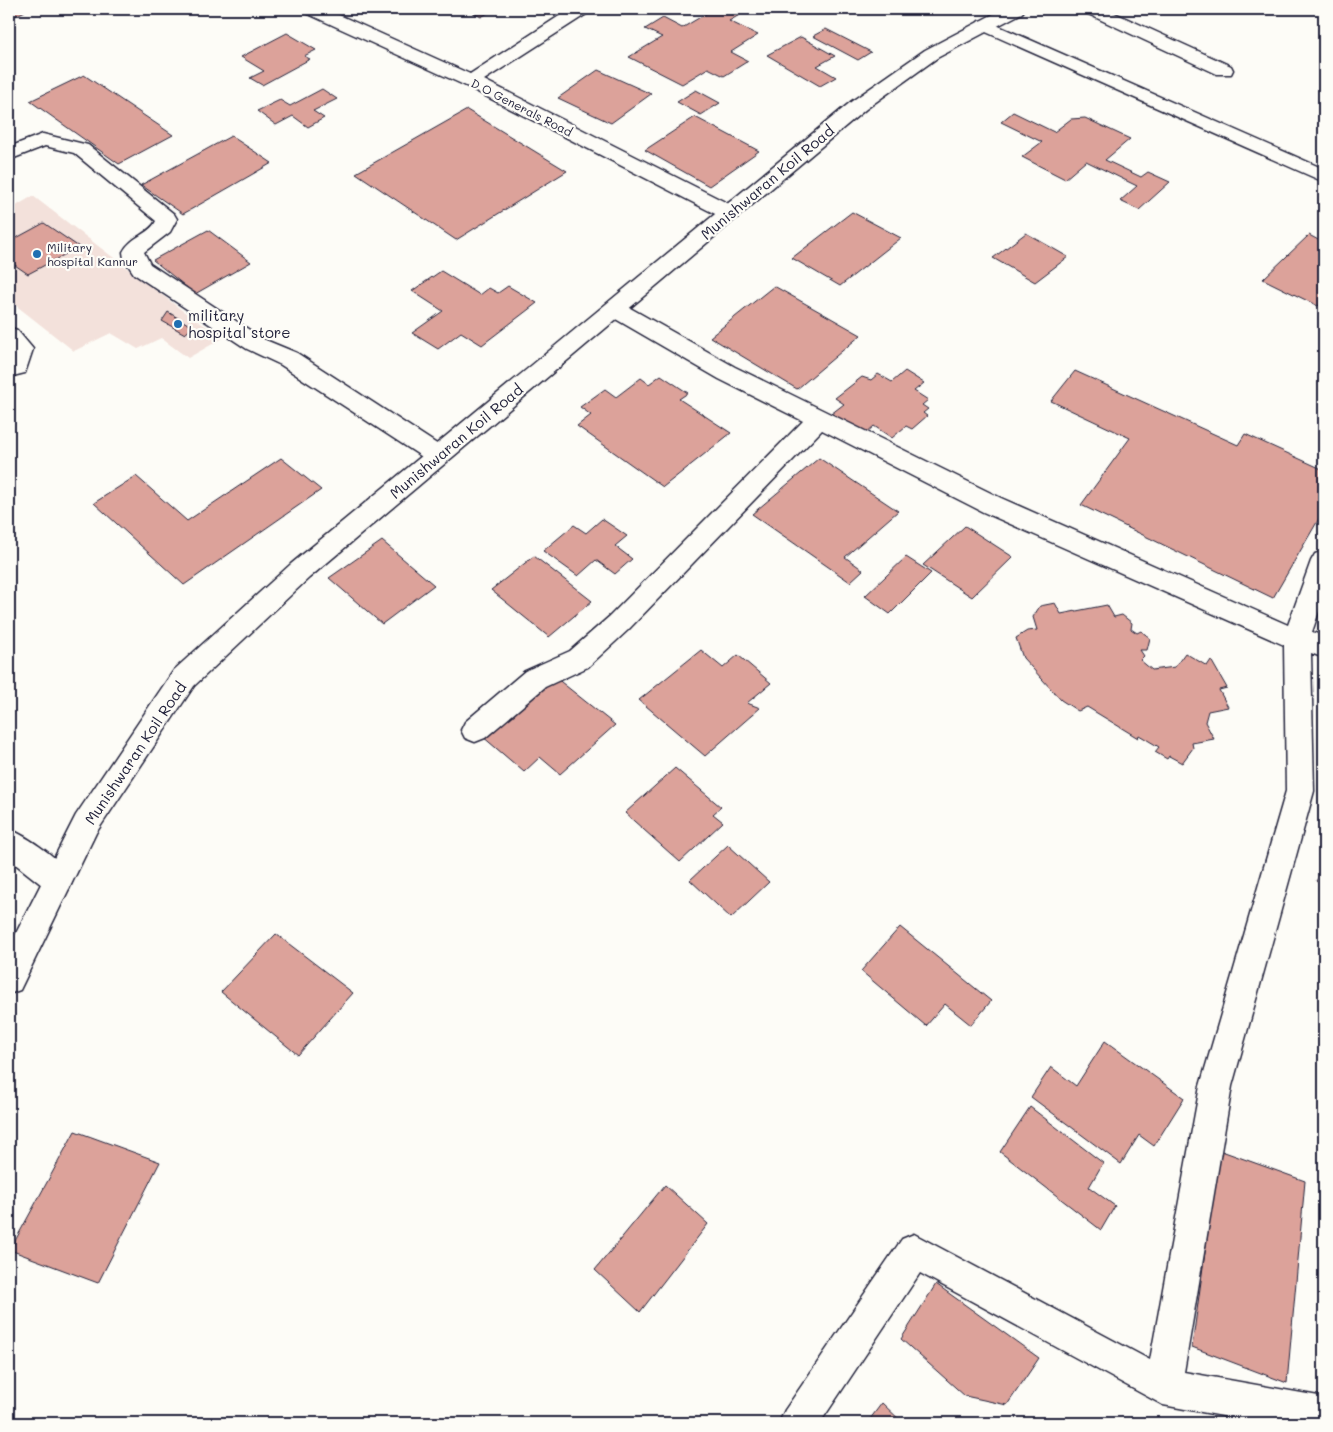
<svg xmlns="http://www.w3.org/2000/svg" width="1333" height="1432" viewBox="0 0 1333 1432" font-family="Mali,sans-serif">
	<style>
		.built { fill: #f3e1db }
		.building { fill: #dca29a; stroke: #22223b }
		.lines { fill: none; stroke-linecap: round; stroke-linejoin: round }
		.street-casing { stroke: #22223b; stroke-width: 3 }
		.secondary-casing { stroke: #22223b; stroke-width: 3 }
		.street { fill: #fdfcf7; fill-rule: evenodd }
		.secondary { fill: #fdfcf7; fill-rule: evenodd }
		.poi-dot { fill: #1f6fb2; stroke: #fdfcf7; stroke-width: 2 }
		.labels { text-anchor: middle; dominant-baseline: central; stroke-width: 4.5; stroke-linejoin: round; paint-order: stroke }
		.far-street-label { font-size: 12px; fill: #22223b; stroke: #fdfcf7 }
		.far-poi-label { font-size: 12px; fill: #22223b; stroke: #fdfcf7; text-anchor: start }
		.street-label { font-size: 15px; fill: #22223b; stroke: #fdfcf7 }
		.poi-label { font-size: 15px; fill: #22223b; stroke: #fdfcf7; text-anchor: start }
	</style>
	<rect width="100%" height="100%" fill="#fdfcf7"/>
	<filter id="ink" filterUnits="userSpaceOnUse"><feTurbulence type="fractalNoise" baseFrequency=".02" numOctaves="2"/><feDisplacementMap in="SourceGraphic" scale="10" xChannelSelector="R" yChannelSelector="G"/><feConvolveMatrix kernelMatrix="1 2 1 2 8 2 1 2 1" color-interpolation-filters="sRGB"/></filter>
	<g filter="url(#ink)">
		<path class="built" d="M33,196L183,311L223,338L188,358L161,338L138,349L111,333L74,351L9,300V210Z"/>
		<path class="building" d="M9,9H21L25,11L9,19Z
			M466,9H495L481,17Z
			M714,9H750L729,21L758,35L731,52L748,61L724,76L708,68L682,84L629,57L662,37L645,29L663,18L682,28Z
			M826,29L871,52L858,60L813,36Z
			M287,33L316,50L304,56L310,59L262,85L250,78L264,71L241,57Z
			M801,37L835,56L817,66L836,77L820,86L767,55Z
			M598,70L651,94L611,123L558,98Z
			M84,75L173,135L119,164L30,101Z
			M322,89L337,99L313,111L324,118L308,127L293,116L276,125L257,111L280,100L290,106Z
			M696,90L720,103L701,115L677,102Z
			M467,110L567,171L456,240L356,173Z
			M1013,112L1054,132L1071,119L1085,118L1130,139L1105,160L1141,177L1148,172L1170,182L1139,210L1120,201L1137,186L1086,161L1065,179L1022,157L1042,142L1001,122Z
			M695,117L759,151L709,186L645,150Z
			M231,136L272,163L183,214L141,185Z
			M852,212L901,238L840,286L792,258Z
			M44,223L79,247L28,274L9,261V242Z
			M208,230L251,262L195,294L153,260Z
			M1026,233L1068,257L1035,282L993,258Z
			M1309,235L1324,243V300L1318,306L1263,279Z
			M441,271L480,295L489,288L498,293L508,286L537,303L482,345L461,332L438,349L412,333L443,311L412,291Z
			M774,286L861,335L797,389L710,337Z
			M168,312L193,327L185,334L162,321Z
			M905,371L924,383L914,391L928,400L922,405L928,409L923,413L927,416L912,429L906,426L892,438L874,426L864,435L831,414L844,404L835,398L862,377L871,380L878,374L892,382Z
			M1075,371L1238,445L1245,434L1324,470V510L1273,598L1081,505L1130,438L1051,401Z
			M661,375L688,393L679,399L731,433L663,487L577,426L591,415L580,407L605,389L616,397L641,378L649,384Z
			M281,458L321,490L184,585L94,503L136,476L187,521Z
			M819,458L898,511L845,557L863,570L850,582L752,514Z
			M602,519L627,536L615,546L632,559L615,574L596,560L578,576L543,551L574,525L586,533Z
			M965,526L1013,557L972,597L923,565Z
			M382,541L434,585L382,624L329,578Z
			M534,556L592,601L549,637L491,590Z
			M906,557L931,573L890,614L865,596Z
			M1055,603L1061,614L1107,605L1114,617L1122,615L1132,623L1131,629L1137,633L1141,631L1150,638L1147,650H1140L1144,656L1140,660L1152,670L1175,667L1185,653L1207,666L1211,660L1227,688L1219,690L1228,707L1208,711L1205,722L1214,739L1192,743L1193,748L1182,763L1169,756L1167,759L1155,752L1159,747L1139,735L1138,738L1087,707L1078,711L1061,700L1023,658L1016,638L1027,631L1037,630L1033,617L1040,606Z
			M701,650L723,668L738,655L771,683L747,703L760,708L705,756L639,700Z
			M546,670L615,725L560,774L540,757L524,772L475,730Z
			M675,768L721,807L713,814L723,822L680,862L625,813Z
			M728,845L769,882L731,918L690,880Z
			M1324,870V887L1316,881Z
			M900,927L991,1001L971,1025L945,1004L926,1026L861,971Z
			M276,934L353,993L298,1055L221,992Z
			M1105,1041L1184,1098L1154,1146L1139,1135L1121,1164L1031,1097L1051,1067L1076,1086Z
			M1030,1107L1103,1163L1089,1187L1115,1206L1101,1230L1000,1152Z
			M75,1131L160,1162L98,1283L10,1250Z
			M1219,1150L1305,1181L1287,1383L1192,1347Z
			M665,1185L708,1224L640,1312L595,1270Z
			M936,1284L1039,1358L1007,1405L965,1396L901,1339Z
			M882,1403L903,1423H867Z"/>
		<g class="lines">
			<g class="street-casing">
				<path id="street" d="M303,9H326L470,74L570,9H591L588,13L484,80L737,208L740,213L737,218L730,219L723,218L464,85L306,13Z
					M1083,9H1106L1231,66L1233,70L1231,74H1217L1086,13Z
					M985,20L1324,169V182L979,29L976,25L979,21Z
					M43,134L88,145L174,214L177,219L170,232L144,252L150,264L263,339L297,353L446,450L450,456L446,462L438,465L430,462L281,365L247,349L134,274L124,259L123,252C131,236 149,235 156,221L74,153L45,146L9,160V147Z
					M615,302L623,304L735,367L1001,498L1288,625L1311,561L1315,554L1324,551V597L1312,632L1324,636V658L1311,653L1314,791L1232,1086L1184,1372L1324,1397V1423H1261L1163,1405L920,1273L820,1423H779L785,1410L902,1239L914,1234L1150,1360L1200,1086L1286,791L1284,645L983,512L822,430L628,630L588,667L545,687L485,738L475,742L465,738L461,730L465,722L525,671L570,651L610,616L803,421L719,379L607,314L604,309L607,304Z
					M9,327L17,330L33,349L25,373L9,377Z
					M9,829C27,836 65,862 73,879L69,889L58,893L47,889L9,859Z"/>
			</g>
			<g class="secondary-casing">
				<path id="secondary" d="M1003,9H1025L1022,13L937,58L866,109L309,578L194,686L96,833L20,990L9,994V947L76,815L174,670L291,564L852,101L925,50Z"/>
			</g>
			<use href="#street" class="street"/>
			<use href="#secondary" class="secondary"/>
		</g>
	</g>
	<g class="poi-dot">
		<circle cx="37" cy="254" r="5"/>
		<circle cx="178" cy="324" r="5"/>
	</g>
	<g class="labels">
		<g class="far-street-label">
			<text transform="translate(522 107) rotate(27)">D O Generals Road</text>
		</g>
		<g class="far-poi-label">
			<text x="47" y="247">Military<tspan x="47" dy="14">hospital Kannur</tspan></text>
		</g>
		<g class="street-label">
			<text transform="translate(767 182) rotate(-40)">Munishwaran Koil Road</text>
			<text transform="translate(456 441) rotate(-40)">Munishwaran Koil Road</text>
			<text transform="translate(135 753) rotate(-56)">Munishwaran Koil Road</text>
		</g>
		<g class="poi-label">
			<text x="188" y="315">military<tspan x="188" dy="17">hospital store</tspan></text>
		</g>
	</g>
	<rect width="1333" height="1432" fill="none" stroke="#fdfcf7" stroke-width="30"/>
	<rect x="15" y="15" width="1303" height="1402" fill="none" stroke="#22223b" stroke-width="2" filter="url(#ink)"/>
</svg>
